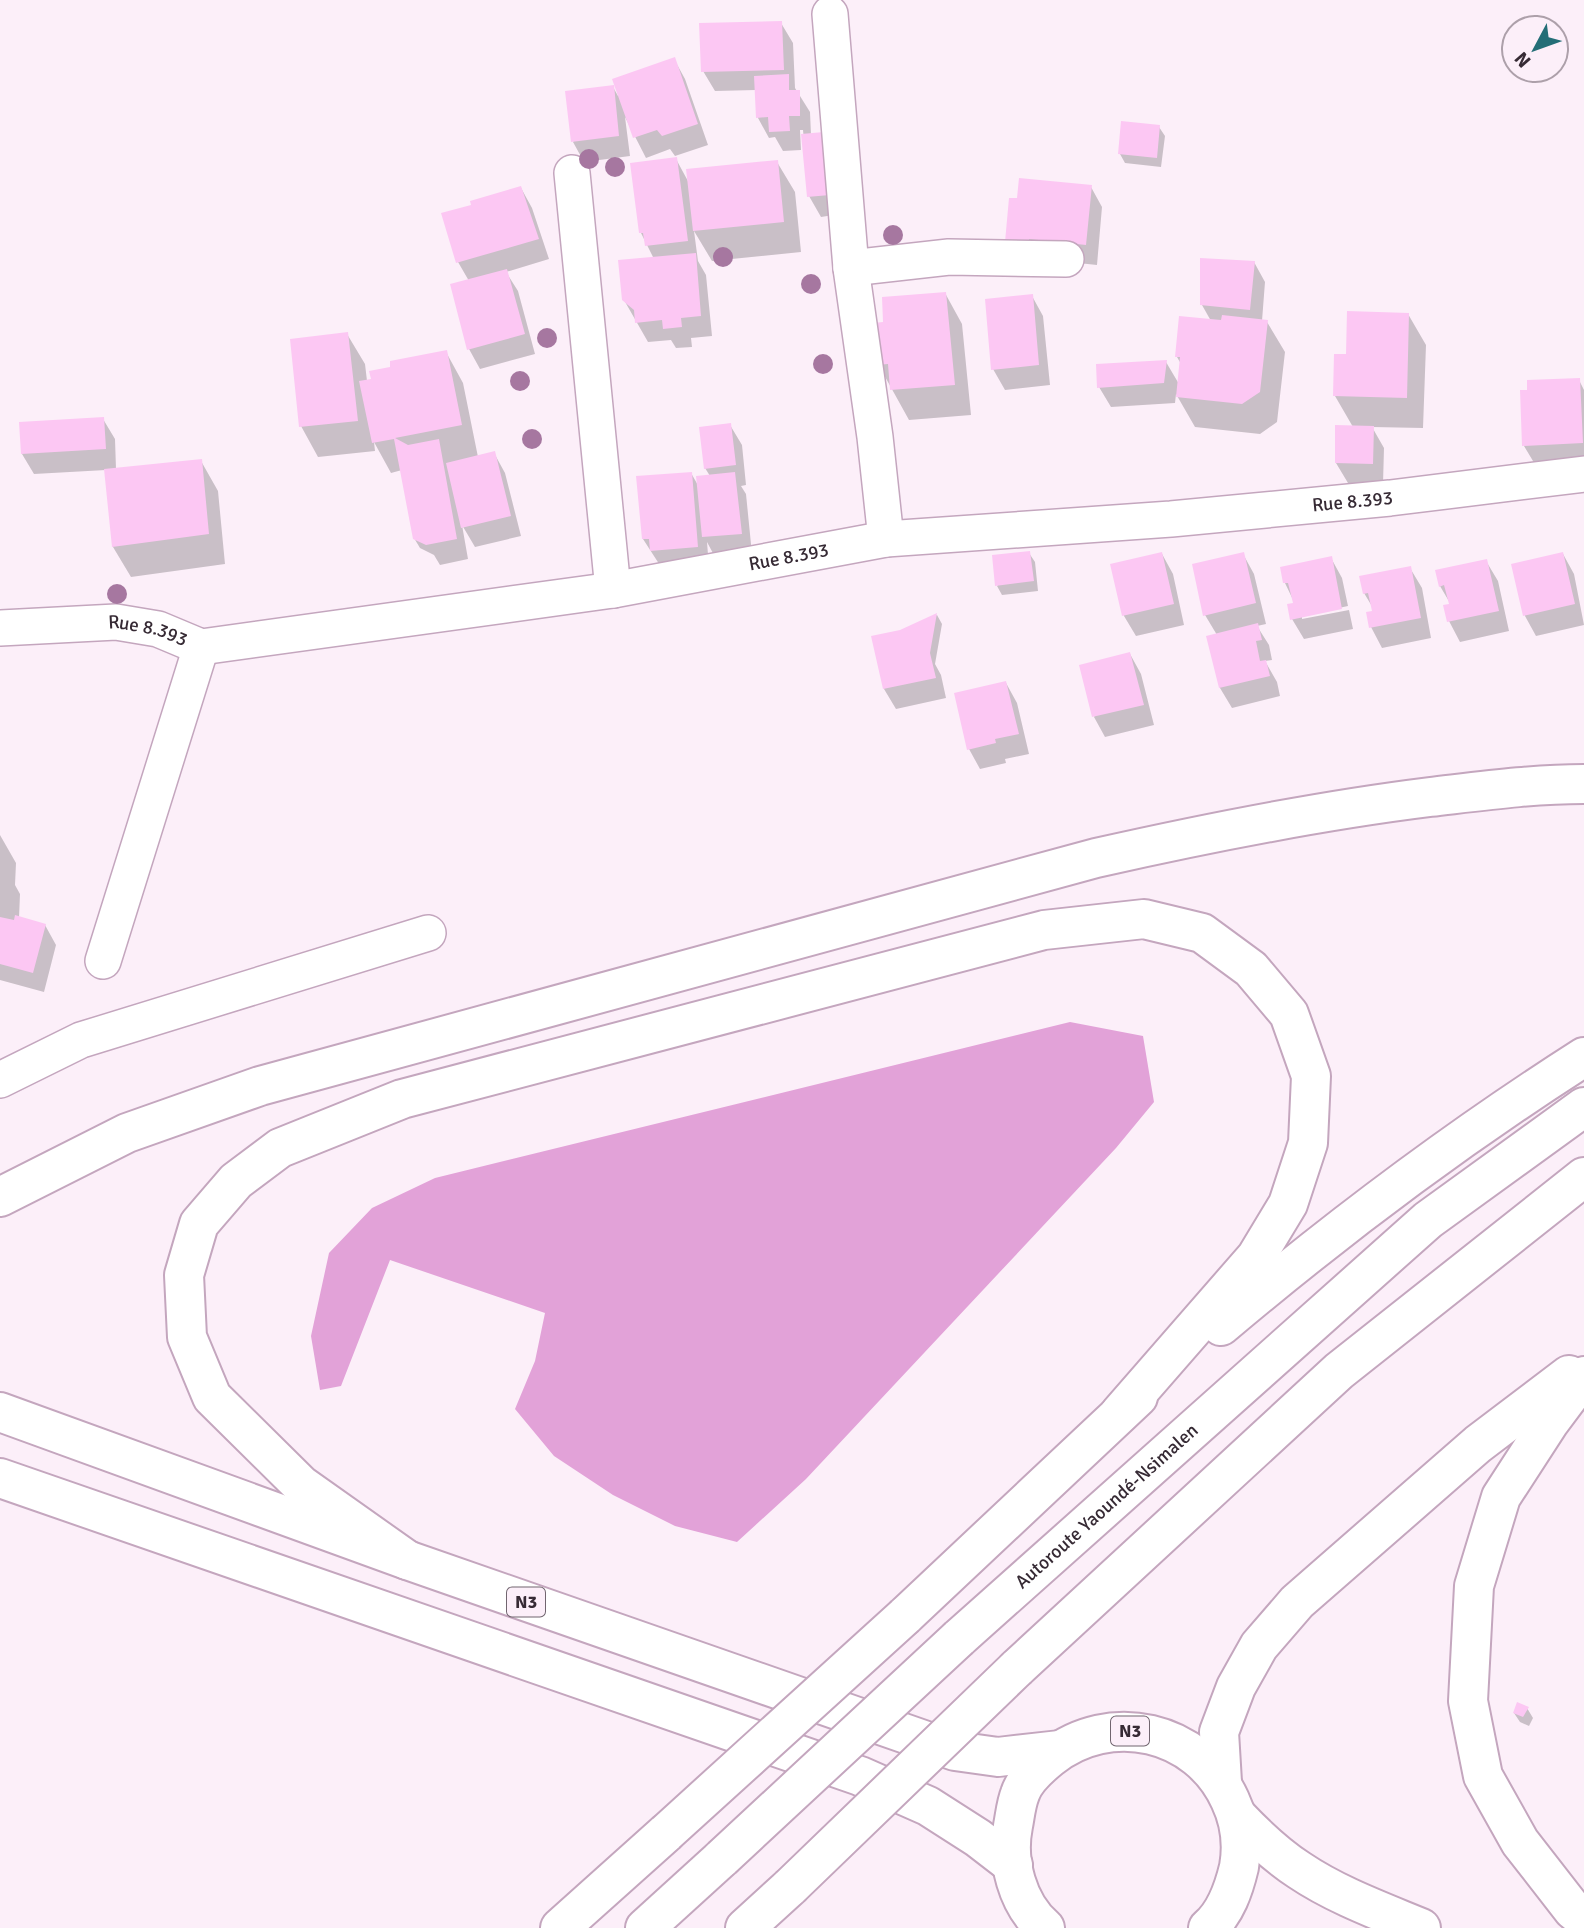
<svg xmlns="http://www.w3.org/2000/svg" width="1584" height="1928" viewBox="0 0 1584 1928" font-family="Signika,sans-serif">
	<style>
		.forest { fill: #e2a2d8 }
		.shadow { fill: #0003 }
		.building { fill: #fcc7f3 }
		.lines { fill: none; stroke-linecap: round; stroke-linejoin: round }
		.minor-casing { stroke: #c4a6be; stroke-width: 38 }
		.highway-casing { stroke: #c4a6be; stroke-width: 42 }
		.minor { stroke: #fff; stroke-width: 35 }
		.highway { stroke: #fff; stroke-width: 38 }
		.highway-bridge-casing { stroke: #c4a6be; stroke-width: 42; stroke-linecap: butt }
		.highway-bridge { stroke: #fff; stroke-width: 38 }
		.tree { fill: #a677a0 }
		.labels { text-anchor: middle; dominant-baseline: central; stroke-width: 7; stroke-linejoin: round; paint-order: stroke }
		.shield { fill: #fceff9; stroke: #71656f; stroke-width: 2 }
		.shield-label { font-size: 18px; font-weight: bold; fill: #362a34 }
		.street-label { font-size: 19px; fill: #362a34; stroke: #fceff9 }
	</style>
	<rect width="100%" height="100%" fill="#fceff9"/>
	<path class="forest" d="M1070,1022L1143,1036L1154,1102L1116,1148L806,1479L737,1542L675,1526L613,1495L554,1456L515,1409L535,1361L545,1313L390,1260L341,1386L320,1390L311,1336L329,1253L372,1208L435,1178Z"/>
	<path class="shadow" d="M781,23L793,43L795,88L810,112L811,135L840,214L821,217L809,196L803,130H800L801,150L783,151L775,137L769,138L758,118L756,90L715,91L703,71Z
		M674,59L685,79L708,145L675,156L670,149L646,158L625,117L630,156L584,162L573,142L613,87L618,96Z
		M1159,127L1165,136L1161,167L1125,163L1120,154Z
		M676,159L689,183L777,162L795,192L801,252L712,261L694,231L698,261L706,275L712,336L691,338L692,347L676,348L671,340L648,342L624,300L654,259L641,233Z
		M1091,187L1102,207L1097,265L1040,259L1007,241Z
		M521,188L532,208L549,259L506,272L518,291L535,354L480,369L469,349V281L458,262Z
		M1254,262L1265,282L1262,321L1267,322L1285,352L1277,422L1260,434L1195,427L1176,394L1175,403L1111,407L1099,387L1166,362L1179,384L1181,364L1177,357L1211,321L1202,305Z
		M945,293L962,324L971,415L909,420L878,364L885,323Z
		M1032,296L1043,316L1050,385L1005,390L993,369Z
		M1408,314L1426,345L1423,428L1372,427L1384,448L1383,484L1348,483L1336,463L1353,427L1335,396Z
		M347,334L365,364L367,381L446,352L463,383L478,457L494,453L505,473L521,536L475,547L462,525L468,559L440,565L434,555L420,548L414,538L402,470L391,473L374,442L375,451L318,457L301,426Z
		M1579,380L1584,390V463L1536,466L1524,446Z
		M103,419L115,439L116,469L201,461L218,491L225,564L131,577L113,547L106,470L34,474L22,454L21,424Z
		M730,425L742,445L746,485L741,486L746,494L752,554L715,557L707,542L709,567L663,570L643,539L691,473L699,487L710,476L705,468Z
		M1029,553L1035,562L1038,591L1002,595L997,586Z
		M1162,554L1173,574L1184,625L1136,636L1124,616L1112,565Z
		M1243,554L1254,574L1266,624L1257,626L1269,645L1272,660L1265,661L1277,682L1280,696L1232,708L1220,688L1217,635L1205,615Z
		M1563,554L1574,574L1584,625L1536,636L1525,616L1513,565Z
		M1331,558L1342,578L1348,606L1302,616V619L1349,610L1353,629L1304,639L1292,619L1295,604L1285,583Z
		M1486,561L1498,581L1509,631L1460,642L1449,621L1450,603L1440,586Z
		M1410,568L1422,588L1431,638L1382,648L1371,627L1373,608L1364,593Z
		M937,615L942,624L935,664L941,675L946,698L896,709L884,689L901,632Z
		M1130,654L1141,674L1154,725L1105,737L1094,717Z
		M1006,683L1017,703L1029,754L1005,759L1006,763L980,769L969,749Z
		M0,835L16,863L15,885L20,894L19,918L45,925L56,945L44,992L0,980Z
		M1527,1708L1533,1718L1529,1726L1520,1722L1514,1713Z"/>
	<path class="building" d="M782,21L784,70L701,72L699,23Z
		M675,57L698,124L662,136L657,130L633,138L612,79Z
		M789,74V90H800V116H789L790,131L769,132L768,117L756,118L754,76Z
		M614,85L619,136L571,142L565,91Z
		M1121,121L1160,125L1157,158L1118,154Z
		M824,132L830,195L807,197L801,134Z
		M677,157L688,241L645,246L643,233H639L630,163Z
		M778,160L784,222L693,231L686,169Z
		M1019,178L1092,185L1086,245L1029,239V244L1005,242L1009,198H1017Z
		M521,186L539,239L456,263L441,213L471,205L470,201Z
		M696,253L701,316L681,318L682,327L663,329L662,320L635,323L634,310L622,300L618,260Z
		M1200,258L1255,261L1250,310L1200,305Z
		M507,269L525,334L467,350L450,284Z
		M946,292L955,385L890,390L888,364L877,365L873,323L883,322L882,297Z
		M1033,294L1039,365L991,370L985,299Z
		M1347,311L1409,313L1407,398L1333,396L1334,354H1346Z
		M1222,315L1268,320L1260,392L1242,404L1176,397L1180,357H1175L1179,316L1221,320Z
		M348,332L358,421L299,427L290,339Z
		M447,350L462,425L395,438L408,445L439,439L457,539L426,545L413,539L394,439L372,443L359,381L371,379L369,371L390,367V361Z
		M1167,360L1164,383L1097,388L1096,364Z
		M1580,378L1583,443L1522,446L1520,390H1527V380Z
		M104,417L106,449L21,454L19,422Z
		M731,423L736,465L704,469L699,427Z
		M1335,425L1374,426L1373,464L1335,463Z
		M495,451L511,516L461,528L446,463Z
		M202,459L209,534L112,547L104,469Z
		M692,472L698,547L650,551L649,539H642L636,476Z
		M735,472L742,534L702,537L696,476Z
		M1030,551L1034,581L995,586L992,555Z
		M1162,552L1174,604L1122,616L1110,564Z
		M1244,552L1256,603L1203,616L1192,564Z
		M1563,552L1575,604L1523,616L1511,564Z
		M1332,556L1342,609L1290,620L1287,604L1293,603L1288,583H1283L1280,567Z
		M1487,559L1499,611L1447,622L1443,605L1449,604L1444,585L1439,587L1435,570Z
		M1411,566L1421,618L1369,628L1366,612L1372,611L1368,593L1363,594L1359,576Z
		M937,613L930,653L936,678L883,689L871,636L900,630Z
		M1258,623L1262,640L1256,641L1260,661L1266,660L1270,676L1219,688L1206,636Z
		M1130,652L1144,705L1092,717L1079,665Z
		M1006,681L1019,734L995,739L996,743L967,750L954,693Z
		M15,915L46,924L33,973L0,964V917L14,920Z
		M1517,1702L1529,1707L1523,1717L1513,1713Z"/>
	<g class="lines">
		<g class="minor-casing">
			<g id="minor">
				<path d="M830,14L851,268L875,437L886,539"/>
				<path d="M572,173L613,590"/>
				<path d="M851,268L949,257L1066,259"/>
				<path id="s1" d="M0,628L116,622L158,629L201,647L613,590L886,539L1171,519L1390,498L1584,474"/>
				<path d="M103,961L201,647"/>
				<path d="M0,1080L81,1040L428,933"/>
			</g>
		</g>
		<g class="highway-casing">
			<g id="highway">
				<path d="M0,1197L127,1133L260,1086L1096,858C1207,833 1317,811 1430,797C1482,791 1532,784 1584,784"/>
				<path d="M1221,1326C1336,1229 1457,1138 1584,1057"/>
				<path d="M1584,1376L1549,1423L1501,1497L1474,1586L1468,1701L1483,1776L1520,1842L1573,1910L1584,1919"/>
				<path d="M0,1412L407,1560L955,1751L998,1757L1060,1750"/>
				<path d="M0,1478L860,1776L928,1806L978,1838L1013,1865"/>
				<path d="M407,1560L301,1485L212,1397L187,1337L184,1275L199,1224L236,1181L280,1148L402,1099L1044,930L1144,919L1202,933L1251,969L1289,1014L1311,1076L1308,1143L1288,1204L1256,1257L1120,1413"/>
				<path d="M905,1616L1138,1397"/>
				<path id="s2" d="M959,1638L1428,1220L1584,1107"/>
				<path d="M1017,1668L1339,1371L1584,1177"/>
				<path d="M1222,1782L1219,1732L1236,1687L1259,1646L1297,1602L1478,1444L1569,1375"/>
				<path d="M1238,1817C1257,1837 1276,1855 1299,1870C1336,1895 1380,1911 1421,1928"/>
				<path d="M560,1928L666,1833"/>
				<path d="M645,1928L722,1858"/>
				<path d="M745,1928L790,1887"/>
				<path d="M1045,1928C1017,1904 1006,1861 1013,1826C1015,1816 1016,1804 1020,1794C1024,1781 1039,1767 1050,1758C1110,1710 1198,1730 1230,1800C1240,1821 1243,1844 1239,1867C1234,1888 1226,1913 1208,1928"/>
			</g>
		</g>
		<use href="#minor" class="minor"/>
		<use href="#highway" class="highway"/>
		<g class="highway-bridge-casing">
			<path id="highway-bridge" d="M666,1833L905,1616
				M722,1858L959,1638
				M790,1887L1017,1668"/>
		</g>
		<use href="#highway-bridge" class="highway-bridge"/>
	</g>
	<g class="tree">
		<circle cx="589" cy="159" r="10"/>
		<circle cx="615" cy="167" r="10"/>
		<circle cx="893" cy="235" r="10"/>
		<circle cx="723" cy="257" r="10"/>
		<circle cx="811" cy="284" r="10"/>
		<circle cx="547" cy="338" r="10"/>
		<circle cx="823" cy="364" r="10"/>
		<circle cx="520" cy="381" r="10"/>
		<circle cx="532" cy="439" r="10"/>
		<circle cx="117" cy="594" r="10"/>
	</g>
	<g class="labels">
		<g class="shield">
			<rect x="507" y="1587.5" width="38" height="29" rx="5"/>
			<rect x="1111" y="1716.5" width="38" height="29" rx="5"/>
		</g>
		<g class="shield-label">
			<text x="526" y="1602">N3</text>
			<text x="1130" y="1731">N3</text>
		</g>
		<g class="street-label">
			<text stroke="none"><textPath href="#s1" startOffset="1367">Rue 8.393</textPath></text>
			<text stroke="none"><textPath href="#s1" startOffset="800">Rue 8.393</textPath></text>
			<text stroke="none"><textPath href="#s1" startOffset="149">Rue 8.393</textPath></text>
			<text stroke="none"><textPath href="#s2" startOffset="198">Autoroute Yaoundé-Nsimalen</textPath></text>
		</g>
	</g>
	<g transform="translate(1535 49) rotate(229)"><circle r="33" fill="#fceff9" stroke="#ada0aa" stroke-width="2"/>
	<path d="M0-5L12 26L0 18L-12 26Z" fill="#246e77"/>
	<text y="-10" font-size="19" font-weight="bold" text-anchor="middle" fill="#362a34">N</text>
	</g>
</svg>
